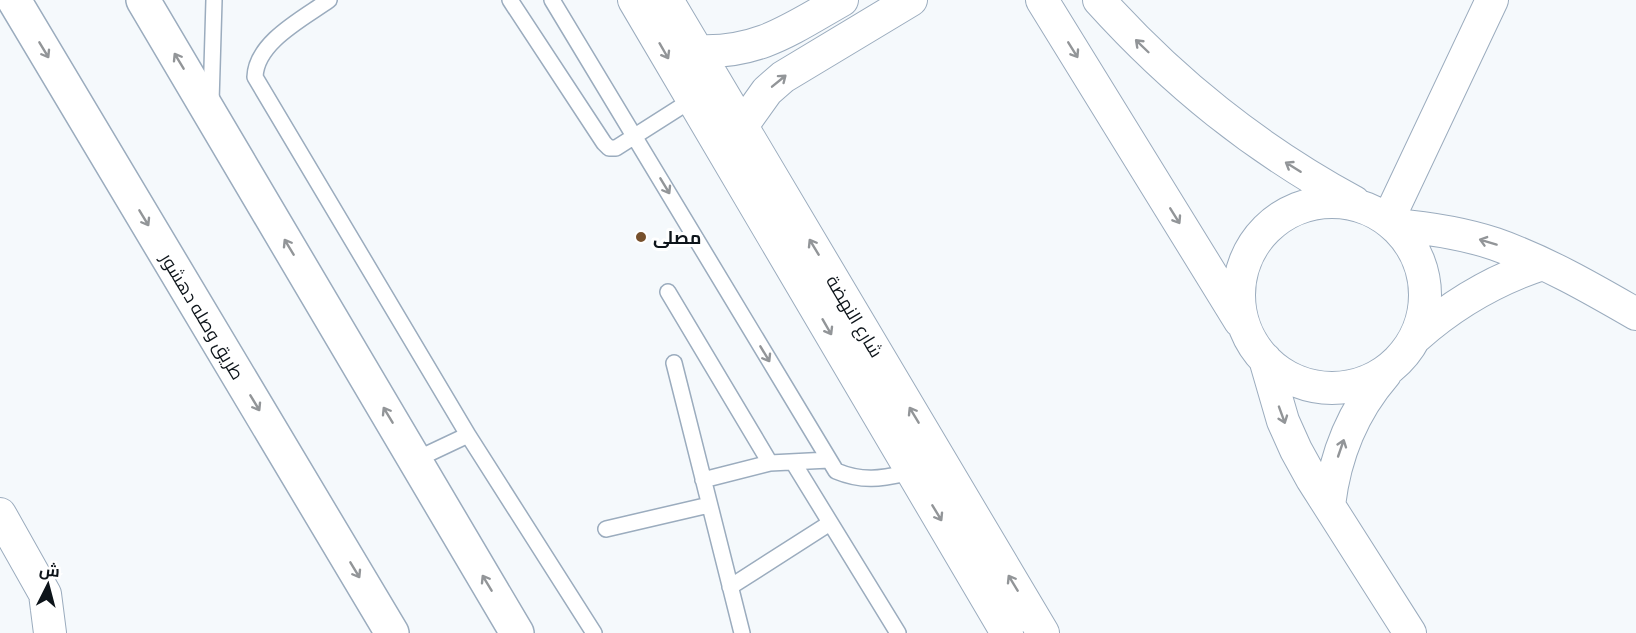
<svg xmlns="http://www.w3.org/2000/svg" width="1636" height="633" viewBox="0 0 1636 633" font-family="Ubuntu,Cairo,sans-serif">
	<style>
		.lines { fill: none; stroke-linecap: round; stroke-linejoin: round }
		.service-casing { stroke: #9bacbe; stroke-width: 18 }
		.minor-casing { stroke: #9bacbe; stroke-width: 34 }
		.primary-casing { stroke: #9bacbe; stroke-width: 36 }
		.service { stroke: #fff; stroke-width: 15 }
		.minor { stroke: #fff; stroke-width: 32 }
		.primary { stroke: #fff; stroke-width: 33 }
		.oneway { stroke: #929598 }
		.poi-dot { fill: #76502c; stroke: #fff; stroke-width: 2 }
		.labels { text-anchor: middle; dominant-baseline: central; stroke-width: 6; stroke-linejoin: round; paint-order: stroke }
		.poi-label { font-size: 18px; font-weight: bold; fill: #0d141a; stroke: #fff; text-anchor: start }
		.street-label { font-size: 18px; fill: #0d141a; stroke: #fff }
	</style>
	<rect width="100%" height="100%" fill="#f5f9fc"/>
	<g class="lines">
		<g class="service-casing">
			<path id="service" d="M329,0C304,18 256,42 255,77L468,435L415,460
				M510,0L604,143L609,148H616L693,99
				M552,0L836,471C865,483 883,478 912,472
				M211,102L214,0
				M668,292L770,463
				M674,363L742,633
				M468,435L594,633
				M793,462L898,633
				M703,480L770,463L829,460
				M606,529L709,505
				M730,587L830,523"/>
		</g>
		<g class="minor-casing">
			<path id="minor" d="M634,0L1007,633
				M667,0L1043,633
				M1042,0L1240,321
				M1099,0C1174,83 1255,148 1354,202
				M697,51C758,54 791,29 842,0
				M728,134L742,126L767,91L783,77L911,0
				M1239 295a93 93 0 1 1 186 0a93 93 0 1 1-186 0Z
				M1388,220L1492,0
				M1394,225C1428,228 1462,233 1495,244C1544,261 1591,288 1636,314
				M1416,337C1453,304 1494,280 1542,264
				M1265,359L1283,421L1296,450L1312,479L1410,633
				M1329,505C1335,455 1352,412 1385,374
				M0,514L45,594L50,633"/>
		</g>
		<g class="primary-casing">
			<path id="primary" d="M14,0L392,633
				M143,0L517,633"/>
		</g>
		<use href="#service" class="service"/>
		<use href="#minor" class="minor"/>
		<use href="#primary" class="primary"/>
	</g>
	<defs><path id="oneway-shaft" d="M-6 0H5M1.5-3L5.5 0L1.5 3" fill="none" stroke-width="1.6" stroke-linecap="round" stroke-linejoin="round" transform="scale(1.5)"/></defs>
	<g class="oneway">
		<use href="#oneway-shaft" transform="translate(1142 46) rotate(-136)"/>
		<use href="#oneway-shaft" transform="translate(44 50) rotate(59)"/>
		<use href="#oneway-shaft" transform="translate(1073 50) rotate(58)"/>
		<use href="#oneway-shaft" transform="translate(664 51) rotate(60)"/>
		<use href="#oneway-shaft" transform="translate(179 61) rotate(-121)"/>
		<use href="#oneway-shaft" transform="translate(779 81) rotate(-39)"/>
		<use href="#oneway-shaft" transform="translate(1293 167) rotate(-148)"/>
		<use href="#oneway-shaft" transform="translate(665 186) rotate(59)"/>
		<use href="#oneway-shaft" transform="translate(1175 216) rotate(58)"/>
		<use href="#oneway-shaft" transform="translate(144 218) rotate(59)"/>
		<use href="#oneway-shaft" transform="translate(1488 242) rotate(-163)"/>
		<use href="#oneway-shaft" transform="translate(289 247) rotate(-121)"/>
		<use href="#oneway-shaft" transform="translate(814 247) rotate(-121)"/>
		<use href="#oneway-shaft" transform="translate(827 327) rotate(60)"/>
		<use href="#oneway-shaft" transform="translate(765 354) rotate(59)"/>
		<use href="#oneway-shaft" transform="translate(255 403) rotate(59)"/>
		<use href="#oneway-shaft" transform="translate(388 415) rotate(-121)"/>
		<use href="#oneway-shaft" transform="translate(914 415) rotate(-121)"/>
		<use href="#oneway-shaft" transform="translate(1282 415) rotate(70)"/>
		<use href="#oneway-shaft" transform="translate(1341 448) rotate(-71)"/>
		<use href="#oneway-shaft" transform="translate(937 513) rotate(59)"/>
		<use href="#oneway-shaft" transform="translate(355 570) rotate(59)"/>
		<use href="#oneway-shaft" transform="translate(487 583) rotate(-121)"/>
		<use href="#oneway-shaft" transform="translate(1013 583) rotate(-121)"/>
	</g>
	<circle class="poi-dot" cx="641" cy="237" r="6"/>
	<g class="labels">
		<g class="poi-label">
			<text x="653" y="237">مصلى</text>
		</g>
		<g class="street-label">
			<text transform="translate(203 316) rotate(59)">طريق وصله دهشور</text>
			<text transform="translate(855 316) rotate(59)">شارع النهضة</text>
		</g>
	</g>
	<g transform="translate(48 585) rotate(6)" stroke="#ffffff" stroke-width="4.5" paint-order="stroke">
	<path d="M0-4.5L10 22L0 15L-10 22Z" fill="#0d141a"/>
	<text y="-9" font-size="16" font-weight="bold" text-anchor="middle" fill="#0d141a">ش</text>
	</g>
</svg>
